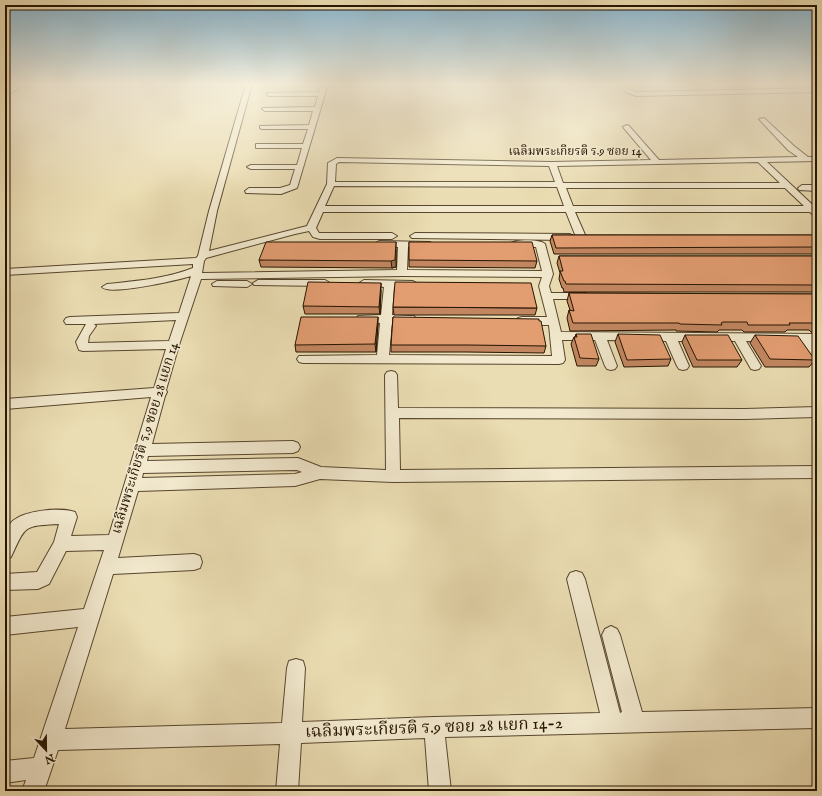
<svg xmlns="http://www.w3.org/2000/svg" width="822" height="796" viewBox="0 0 822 796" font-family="'IM FELL English','Noto Serif Thai',serif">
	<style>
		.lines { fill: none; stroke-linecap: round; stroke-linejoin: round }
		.minor-casing { stroke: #57462d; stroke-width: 2 }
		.minor { fill: #f2e9ce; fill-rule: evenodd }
		.wall { fill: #c28761; stroke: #261400 }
		.shaded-wall { fill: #9e6e4f; stroke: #261400 }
		.building { fill: #e29d71; stroke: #261400 }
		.labels { text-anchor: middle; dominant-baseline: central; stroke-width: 3.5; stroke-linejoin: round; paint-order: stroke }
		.far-street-label { font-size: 12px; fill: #261400; stroke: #f2e9ce }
		.street-label { font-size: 14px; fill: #261400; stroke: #f2e9ce }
		.near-street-label { font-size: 17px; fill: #261400; stroke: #f2e9ce }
	</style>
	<rect width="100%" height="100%" fill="#ebddb3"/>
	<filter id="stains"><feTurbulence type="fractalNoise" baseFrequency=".005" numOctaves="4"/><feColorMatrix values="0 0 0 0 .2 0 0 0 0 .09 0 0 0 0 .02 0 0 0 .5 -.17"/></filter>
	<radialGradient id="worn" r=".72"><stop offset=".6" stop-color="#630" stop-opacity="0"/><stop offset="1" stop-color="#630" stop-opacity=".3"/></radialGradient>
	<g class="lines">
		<g class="minor-casing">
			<path id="minor" d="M18,84H24L5,97V92Z
				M246,84H252L217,211L209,251L307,226L327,184L328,163L337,158L552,162L651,160L623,127L627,125L629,126L659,160L798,157L788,150L759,119L764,118L794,146L808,157H817V161L767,162L817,209V214H812L810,212H575L586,237L581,240L576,237L566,212H323L316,228L319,233H392L397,236L392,239H320L313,237L309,231L295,234L206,258L204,261L202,273L397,270L398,247L376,246L374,244L379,241L430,242L432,244L427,247H408L407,270L542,271L536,247H515L510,244C515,239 540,239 545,244L553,274L549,286L551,293H586L591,296L586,299H553L561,332L817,334V342H815L817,345V358L813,357L802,342L746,341L761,366L759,369L755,370L751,369L735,341H678L689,366L687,369L683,370L679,369L677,366L666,341L607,340L617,366L615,369L611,370L607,369L605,366L595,340H562L565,360L563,363L559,364L303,363L299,362L297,359L299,356L377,355L380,323L358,322L356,319L358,316L381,315L384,287L360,285L359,283L364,280L413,281L418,284L413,287H394L392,315L414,316L416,319L414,322L392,323L389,355L552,356L549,325H522L518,324L516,321L518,318L522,317H547L539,286L542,277L402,276L201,279L179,345L166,390L167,392L165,396L152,444L293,441L298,443L300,447L298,451L293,453L148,456L147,461L298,458L321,467L386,470L385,375L387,372L391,371L395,372L397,375L398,408L744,409L817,407V417L744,419L399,418L400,470L817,466V478L393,482L320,479L295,486L138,491L118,558L194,554L200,556L202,562L200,568L194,570L113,574L65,729L282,723L287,668L289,661L296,659L303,661L305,668L302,722L434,717L600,713L567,579L570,573L576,571L582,573L585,579L620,713L622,712L602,635L605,629L611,626L617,629L620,635L642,712L817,708V728L445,737L451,791H429L425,738L301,743L298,791H276L280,744L58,750L44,791H22L26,780L5,783V761L34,758L78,627L5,635V617L84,609L104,550L66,551L49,584L38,589L5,590V574L37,572L54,542L59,524C23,526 26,525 11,557L5,560C5,548 3,534 10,524C20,510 60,507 75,512L77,517L71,536L109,535L151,397L5,409V399L154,388L166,349L83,351L79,350L76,342L86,324H66L64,321L66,318L70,317L179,313L191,276C178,280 109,296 102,287L107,284C136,281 165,279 193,268V264L5,275V269L196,258L198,256L209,211ZM339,162L549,166L555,182H335L336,164ZM758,162L780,183H563L557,166ZM334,186L557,187L564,206H325ZM566,188H785L804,206H573ZM176,320L169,341L88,343L89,336L96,326L94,324ZM297,470L302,472L295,474L142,478L143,473Z
				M322,84H328L297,188L281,194L246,193L245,191L249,188H280L290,185L295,169H251L247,167L251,165H297L302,148H256V144H303L308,129H262L260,128V126L309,125L313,111H265L262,109L263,108L315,107L318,96H269L267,95V93L319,92Z
				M617,84H623L630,90L637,92L817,88V92L636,96L626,92Z
				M802,185H817V191L799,190L798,188Z
				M415,233L570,234L575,237L570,240L412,238L410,236Z
				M258,280H325L330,283L325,286L254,285L253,283Z
				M217,281H247L252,284L247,287L213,286L212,284Z"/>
		</g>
		<use href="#minor" class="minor"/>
	</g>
	<path class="wall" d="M552,235H817V254H554L550,241Z
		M409,242L537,261L535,268L409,267Z
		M396,249V267L392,268L261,267L259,260Z
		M559,256H817V292H564L563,288H562L559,279L560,273L557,263Z
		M381,290L380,314H305L303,306Z
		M569,293L817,294V333L811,332L809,330H787L785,332H744L742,330H719L717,332L676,331V330L570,331L567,318L569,310H570L567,301Z
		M393,307L537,308L535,315H394Z
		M393,317L546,346L544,353L466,352H391V345Z
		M378,324L376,352H296L295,345Z
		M576,334L599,359L596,366H577L571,344L574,337H575Z
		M618,334L671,359L668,366L624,367L615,342Z
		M685,335L742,360L737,367H693L682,342Z
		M755,335L815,360L809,367H765L750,343Z"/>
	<path class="shaded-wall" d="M396,242V267L392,268L391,261Z
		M381,283V290L380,314L379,307Z
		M378,317V324L376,352L375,344Z"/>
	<path class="building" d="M552,235H817V247L556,248Z
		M266,242H396L395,260L391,261L259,260Z
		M409,242H532L537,261L409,260Z
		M559,256H817V285L566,284L565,281H564L560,271H563Z
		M308,282L381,283L379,307L303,306Z
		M395,282L531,283L537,308L393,307Z
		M569,293L817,294V325L814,323H789L790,325H748L747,322H723L721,323L722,325L680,324L679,323H573L569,310L574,311Z
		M301,317H378L375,344L295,345Z
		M393,317L539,319V321H541L546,346L467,345H391Z
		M576,334H591L599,359L580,358L574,337H577Z
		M618,334L660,335L671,359L627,360Z
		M685,335H728L742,360H697Z
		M755,335L798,336L815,360L770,359Z"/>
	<linearGradient id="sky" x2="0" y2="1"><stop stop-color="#88b7d2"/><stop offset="0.43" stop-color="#f6f0dd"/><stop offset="1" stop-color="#f6f0dd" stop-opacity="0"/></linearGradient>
	<rect width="822" height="195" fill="url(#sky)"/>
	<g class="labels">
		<g class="far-street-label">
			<text x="575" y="151">เฉลิมพระเกียรติ ร.9 ซอย 14</text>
		</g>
		<g class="street-label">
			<text transform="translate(145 438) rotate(-73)">เฉลิมพระเกียรติ ร.9 ซอย 28 แยก 14</text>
		</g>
		<g class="near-street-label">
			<text transform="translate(434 728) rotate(-2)">เฉลิมพระเกียรติ ร.9 ซอย 28 แยก 14-2</text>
		</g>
	</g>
	<rect width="822" height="796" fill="none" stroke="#ebddb3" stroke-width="20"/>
	<rect x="6" y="6" width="810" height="784" fill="none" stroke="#261400" stroke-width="2"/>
	<rect x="10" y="10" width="802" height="776" fill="none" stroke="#261400"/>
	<g transform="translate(46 750) rotate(158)" stroke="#f2e9ce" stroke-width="3" paint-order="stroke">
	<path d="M0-3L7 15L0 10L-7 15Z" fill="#261400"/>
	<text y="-6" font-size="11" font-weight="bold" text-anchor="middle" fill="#261400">N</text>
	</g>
	<rect width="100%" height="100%" filter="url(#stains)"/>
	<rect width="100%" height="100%" fill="url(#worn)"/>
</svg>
